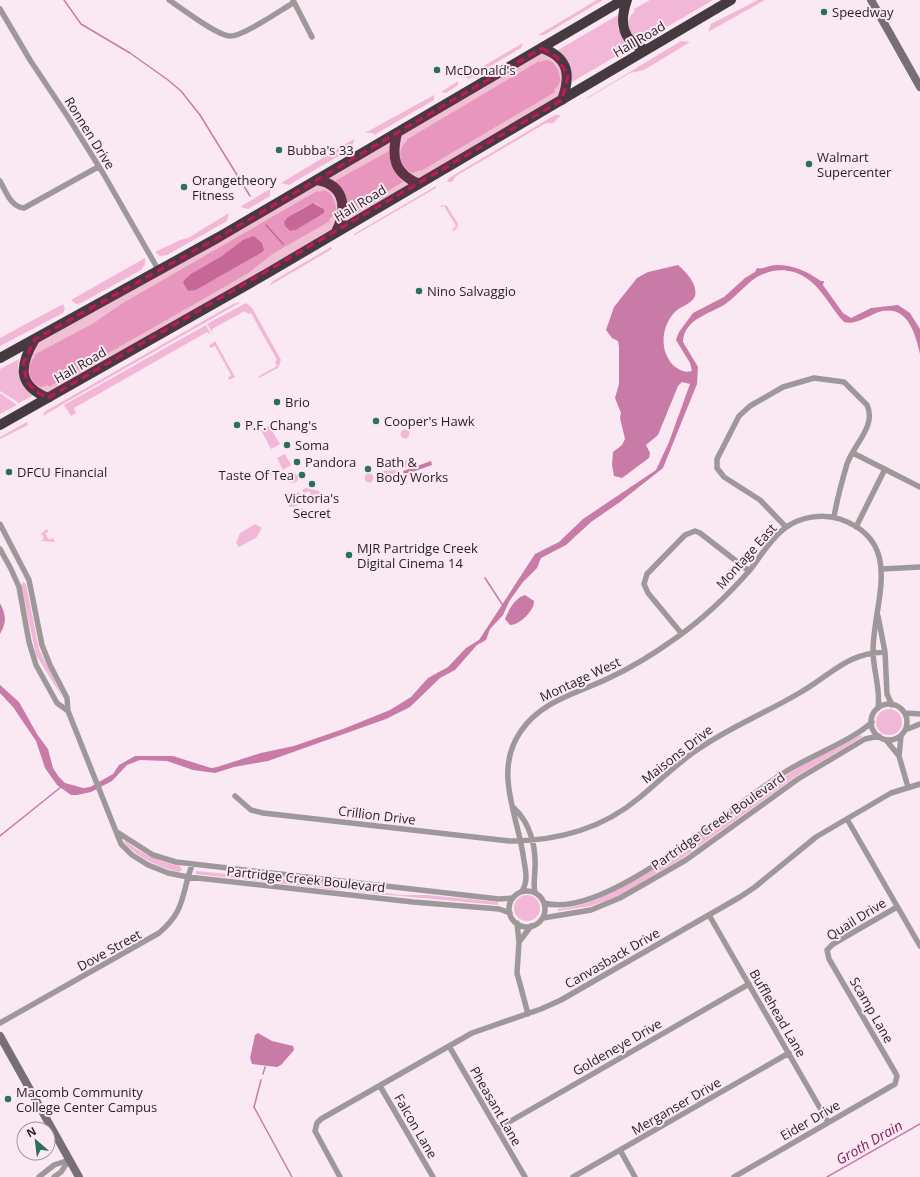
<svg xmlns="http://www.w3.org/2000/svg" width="920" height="1177" viewBox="0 0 920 1177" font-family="'Open Sans',sans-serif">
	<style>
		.green { fill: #f2b6d7; fill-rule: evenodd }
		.water { fill: #c97ba7 }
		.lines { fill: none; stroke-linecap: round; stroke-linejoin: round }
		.stream { stroke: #c97ba7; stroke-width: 1.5 }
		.street { stroke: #9f989b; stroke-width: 5.5 }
		.secondary { stroke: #786f74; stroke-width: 8 }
		.highway { stroke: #463a40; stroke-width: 10 }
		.marked { fill: #c2185b; fill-opacity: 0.2; stroke: #c2185b; stroke-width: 3; stroke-dasharray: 8 5; stroke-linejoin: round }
		.poi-dot { fill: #2c6e5e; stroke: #fae9f2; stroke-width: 1.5 }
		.labels { text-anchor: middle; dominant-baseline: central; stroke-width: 4; stroke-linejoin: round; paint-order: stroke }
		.poi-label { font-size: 13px; fill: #251f22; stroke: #fae9f2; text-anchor: start }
		.street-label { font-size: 13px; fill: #251f22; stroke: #fae9f2 }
		.water-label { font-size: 14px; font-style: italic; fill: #7e205d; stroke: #fae9f2 }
	</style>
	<rect width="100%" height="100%" fill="#fae9f2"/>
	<path class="green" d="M597,0H603L544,35H538Z
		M650,0H713L648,38L647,37L637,39C627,32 625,19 635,11L634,9Z
		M758,0H765L708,32L711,24Z
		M618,15V29L630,48L572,82L570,70L558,50Z
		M681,41L690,42L644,70L630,73L585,100L590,96Z
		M523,43L521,48L469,79L465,77Z
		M546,60L553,62C559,72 565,81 554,90L555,92L421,171L420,170L413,173C399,169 396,149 407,141L406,140L539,61L540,62Z
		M458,81V85L446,93L441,92Z
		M434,95V100L374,135L373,133H365Z
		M555,115H561L553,123H546L456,176L452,182H447L449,178Z
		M354,139L352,148L289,185L281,183Z
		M389,151L391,164L403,182L347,215V200L335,181Z
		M436,186V188L355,235L354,234Z
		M270,189V196L248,209L240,207Z
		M324,190L330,193C336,203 340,212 329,219L330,221L274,253L247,274L49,387L48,385L41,387C29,383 25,365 35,357L34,355L92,324L123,303L317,191L319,192ZM316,203L324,209V213L296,230L290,231L287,228L288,217L306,206ZM257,238L260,242L261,253L196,290L188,291L183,283L184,280C195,271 207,266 219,258C234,249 238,241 257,238Z
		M442,205L447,206L458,224L457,228L454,231L452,230L456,226L444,206L439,207Z
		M229,213L227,221L167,255L160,256L155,252L180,240L188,238Z
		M331,247L332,249L269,286L273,281Z
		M145,258V264L141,270L81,303L76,304L71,300Z
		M241,302L63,404L43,416L44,412L233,304Z
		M246,303L252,308L281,360L278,368L259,378V376L277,366L275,362L277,360L251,313L248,314L245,311L241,313L212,329L213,334L207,324Z
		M63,304L65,309L63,313L0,346V338Z
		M206,325L211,335L207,332L74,408L76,413L71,416L64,405Z
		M215,341L235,377L229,380L228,378L231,375L215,346L211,348L209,346Z
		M19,359C16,375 23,384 32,396L19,403L0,391V369Z
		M0,393L17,405L0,414Z
		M27,422L28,425L0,439V437Z
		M269,426L280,444L271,449L261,430Z
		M400.5 434a4.5 4.5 0 1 1 9 0a4.5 4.5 0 1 1-9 0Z
		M285,454L291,465L283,470L277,458Z
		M412,459L414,464L401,469L399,463Z
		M398,470L400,473L397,477L384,479L380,476L383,471Z
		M288 478a5 5 0 1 1 10 0a5 5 0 1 1-10 0Z
		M364.5 478a4.5 4.5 0 1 1 9 0a4.5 4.5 0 1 1-9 0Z
		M306,488L319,491L322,496L313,498L309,491L304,493L302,490Z
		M299,492L301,495L295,499L299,505L290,507L288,504L291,497Z
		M302,508L304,515L296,516L292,509Z
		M255,524L262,528L256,538L239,547L236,543L240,533Z
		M47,529L49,531L45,533L49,540L53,538L55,542L41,541L44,538L42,534L38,536Z
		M23,582L26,584L39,649L64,700L36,655L21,585Z
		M876 722a13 13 0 1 1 26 0a13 13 0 1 1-26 0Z
		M861,735L862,737L795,777L684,857L616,897L591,906L558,911V909C589,906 612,893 639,878C690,848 735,810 784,777C808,760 835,748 861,735Z
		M125,840C141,854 160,862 180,866L182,870L179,872C158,867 139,859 124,842Z
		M196,871C244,876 291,879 339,884L341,887L338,890L196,874Z
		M359,890L401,895H428L498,902V905L358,892Z
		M514 908a13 13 0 1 1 26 0a13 13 0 1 1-26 0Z"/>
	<path class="water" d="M313,203L324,209V213L296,230L290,231L285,226L284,222L288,217Z
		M254,236L262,243L264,250L261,253L196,290L188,291L183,283L184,280L191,274L222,256L243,240Z
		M678,265C686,272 698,284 695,296C692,304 681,306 676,311C661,325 659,350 673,365C679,370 684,373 692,371L690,363L676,340L679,332L693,313L724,297L745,278L755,272L757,268C762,270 769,265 776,265C794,265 806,271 821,281H824L823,285L843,313L851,318L871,308L898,305L910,313L920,329V354C915,331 906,302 876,313C866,317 856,325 844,322C828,305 819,280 794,272C782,269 772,270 761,275C749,280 739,294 728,302C713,314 684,317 683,342L698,367L697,384L663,468L620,502L591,522L566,545L541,558L537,568L523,582L510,600L503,615L490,629L486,640L477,645L455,670L440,678L410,707L386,719L268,761L234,767L215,773L193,770L167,761L140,760L127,765L112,781L91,792L77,795H71L57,785L45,768L36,741L13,707L0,693V685L19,702L37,734L48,749L53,768L59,777L65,783L83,788L90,787L113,774L119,765L135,756H173L211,768L217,767L261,753L294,746L343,729L390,710L411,697L428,678L448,667L466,648L479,640L535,554L559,542L583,519L656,470L669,442L690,384L682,382L678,386L658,435L646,445L650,453L649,458L622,478L614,476L612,465L613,452L622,445L625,439L620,418L621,413L615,398L619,384V347L618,341L612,338L606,330L614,307L637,278L648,272Z
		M431,461L432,465L404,475L403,471Z
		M525,595L534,601C535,610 519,626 510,625L505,619C509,609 515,598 525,595Z
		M0,603C6,615 7,622 0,634Z
		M258,1033L272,1041L293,1046L294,1050L281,1065L277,1067L252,1064L250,1058L255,1035Z"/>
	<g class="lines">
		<path class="stream" d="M64,0L81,24L130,53L168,80L181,91L200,115L250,196
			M266,225L283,244
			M485,578L502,604
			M0,836L61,787
			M263,1074L265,1067
			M261,1080L254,1107L292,1177
			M827,1177L920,1124"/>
		<path class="street" d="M169,0C181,8 216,35 229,36C241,38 281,10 293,3
			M293,0L312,37
			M0,9L30,60L68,117L103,173L159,271
			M0,181C6,192 11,207 24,208L98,167
			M853,453L920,487
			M0,524L29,580L42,645L50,665L67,698L68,711L121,844L132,855L148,865L168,873L188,877L413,902L499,909L510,913
			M786,527L760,500L724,477L717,468V459L739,416L750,406L783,387L814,378L844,382L867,405C877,426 853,445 847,464C842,481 837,499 834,517
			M856,527L885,469
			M0,549L11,569L19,587L29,642L36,665L57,703L68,711
			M882,569L920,567
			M878,616L885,652L887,694L892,705
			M682,634L648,593L644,584L647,574L685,535L695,531L700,533L749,571
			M871 722a18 18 0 1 1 36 0a18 18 0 1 1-36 0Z
			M905,713L920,714
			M905,730L920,724
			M901,736L899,756L908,787
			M886,740L899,756
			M235,796L251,810L263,813L509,841C557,841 602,829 639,798C660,781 678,762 700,748C732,726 768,712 801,692C832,674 847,653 885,652
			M514,808C530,823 536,846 535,868C535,876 533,884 535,893
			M847,819L920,946
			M117,832L153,855L176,862L499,899L513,898
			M522,891C528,882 526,872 524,861C519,817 492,772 521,731C541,701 578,693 609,678C633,667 655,653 676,638C703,619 728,595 750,570C761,556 770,539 785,528C800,517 822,513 840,519C906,542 873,603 873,651C873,670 881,690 878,708
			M509 909a18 18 0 1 1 36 0a18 18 0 1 1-36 0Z
			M544,903C606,921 732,805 785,772C810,756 852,741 872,722
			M709,915L828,1122
			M543,918L591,910L620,898L686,860L798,779L865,739L879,736
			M517,923L519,942L517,973L528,1014
			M519,942L531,926
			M0,1023L159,933C186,910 181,895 192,865
			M449,1046L525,1177
			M380,1086L433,1177
			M497,1129L749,984
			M620,1150L635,1177
			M39,1177L54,1165L69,1160
			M54,1177L61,1172L69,1160
			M340,1177L315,1131L317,1123L321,1119L472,1033L541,1009L561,1000L740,897L755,887L816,837L891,793L920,784
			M573,1177L789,1053
			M734,1177L895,1084L897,1076L895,1072L829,959L827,950L833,944L897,907"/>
		<path class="secondary" d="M871,0L920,87
			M0,1036L79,1177"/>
		<path class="highway" d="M627,0C619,22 622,42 646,50
			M542,48C569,58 571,75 562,100
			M397,133C391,158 394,173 419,184
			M317,180C346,185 347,210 336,232
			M35,339C20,364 16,385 48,398
			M0,358L219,237L623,0
			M0,425L266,274L731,0"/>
	</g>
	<path class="marked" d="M542,48L557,57L568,76L562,100L48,398L35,391L27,382L23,363L35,339L219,237Z"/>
	<g class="poi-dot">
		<circle cx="824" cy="12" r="4"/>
		<circle cx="437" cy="70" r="4"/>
		<circle cx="279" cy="150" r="4"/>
		<circle cx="809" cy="164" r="4"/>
		<circle cx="184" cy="187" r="4"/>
		<circle cx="419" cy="291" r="4"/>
		<circle cx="277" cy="402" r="4"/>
		<circle cx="376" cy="421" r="4"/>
		<circle cx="237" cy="425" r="4"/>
		<circle cx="287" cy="445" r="4"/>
		<circle cx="297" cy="462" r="4"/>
		<circle cx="368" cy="469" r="4"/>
		<circle cx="9" cy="472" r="4"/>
		<circle cx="302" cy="475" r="4"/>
		<circle cx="312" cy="484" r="4"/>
		<circle cx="349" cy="555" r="4"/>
		<circle cx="8" cy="1099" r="4"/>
	</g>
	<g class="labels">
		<g class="poi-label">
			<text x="832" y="12">Speedway</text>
			<text x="445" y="70">McDonald's</text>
			<text x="287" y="150">Bubba's 33</text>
			<text x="817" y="157">Walmart<tspan x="817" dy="15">Supercenter</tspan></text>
			<text x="192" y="180">Orangetheory<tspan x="192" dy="15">Fitness</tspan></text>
			<text x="427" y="291">Nino Salvaggio</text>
			<text x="285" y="402">Brio</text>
			<text x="384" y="421">Cooper's Hawk</text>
			<text x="245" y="425">P.F. Chang's</text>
			<text x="295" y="445">Soma</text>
			<text x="305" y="462">Pandora</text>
			<text x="376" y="462">Bath &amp;<tspan x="376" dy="15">Body Works</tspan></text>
			<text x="17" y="472">DFCU Financial</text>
			<text x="294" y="475" text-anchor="end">Taste Of Tea</text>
			<text x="312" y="498" text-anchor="middle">Victoria's<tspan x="312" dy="15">Secret</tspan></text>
			<text x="357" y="548">MJR Partridge Creek<tspan x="357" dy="15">Digital Cinema 14</tspan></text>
			<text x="16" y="1092">Macomb Community<tspan x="16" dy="15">College Center Campus</tspan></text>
		</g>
		<g class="street-label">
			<text transform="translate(639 39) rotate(-30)">Hall Road</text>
			<text transform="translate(90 133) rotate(58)">Ronnen Drive</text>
			<text transform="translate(360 203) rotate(-31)">Hall Road</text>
			<text transform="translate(80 365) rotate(-30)">Hall Road</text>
			<text transform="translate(746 556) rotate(-48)">Montage East</text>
			<text transform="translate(580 679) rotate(-25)">Montage West</text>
			<text transform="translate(677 754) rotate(-38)">Maisons Drive</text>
			<text transform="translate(377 815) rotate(7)">Crillion Drive</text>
			<text transform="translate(718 821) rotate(-35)">Partridge Creek Boulevard</text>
			<text transform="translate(306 879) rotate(6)">Partridge Creek Boulevard</text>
			<text transform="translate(856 919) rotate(-32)">Quail Drive</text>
			<text transform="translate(109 950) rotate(-29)">Dove Street</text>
			<text transform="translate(612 958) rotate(-30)">Canvasback Drive</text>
			<text transform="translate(872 1010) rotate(60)">Scamp Lane</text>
			<text transform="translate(778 1013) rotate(60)">Bufflehead Lane</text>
			<text transform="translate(617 1047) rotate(-30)">Goldeneye Drive</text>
			<text transform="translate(496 1106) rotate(60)">Pheasant Lane</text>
			<text transform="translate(676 1106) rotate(-30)">Merganser Drive</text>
			<text transform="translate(810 1120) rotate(-30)">Eider Drive</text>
			<text transform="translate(416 1126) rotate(60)">Falcon Lane</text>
		</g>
		<g class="water-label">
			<text transform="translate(869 1142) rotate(-30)">Groth Drain</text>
		</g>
	</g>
	<g transform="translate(36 1141) rotate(332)"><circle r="19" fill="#fae9f2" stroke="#a5989f"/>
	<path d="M0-3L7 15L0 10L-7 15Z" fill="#2c6e5e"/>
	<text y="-6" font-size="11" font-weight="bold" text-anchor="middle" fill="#251f22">N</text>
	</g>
</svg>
